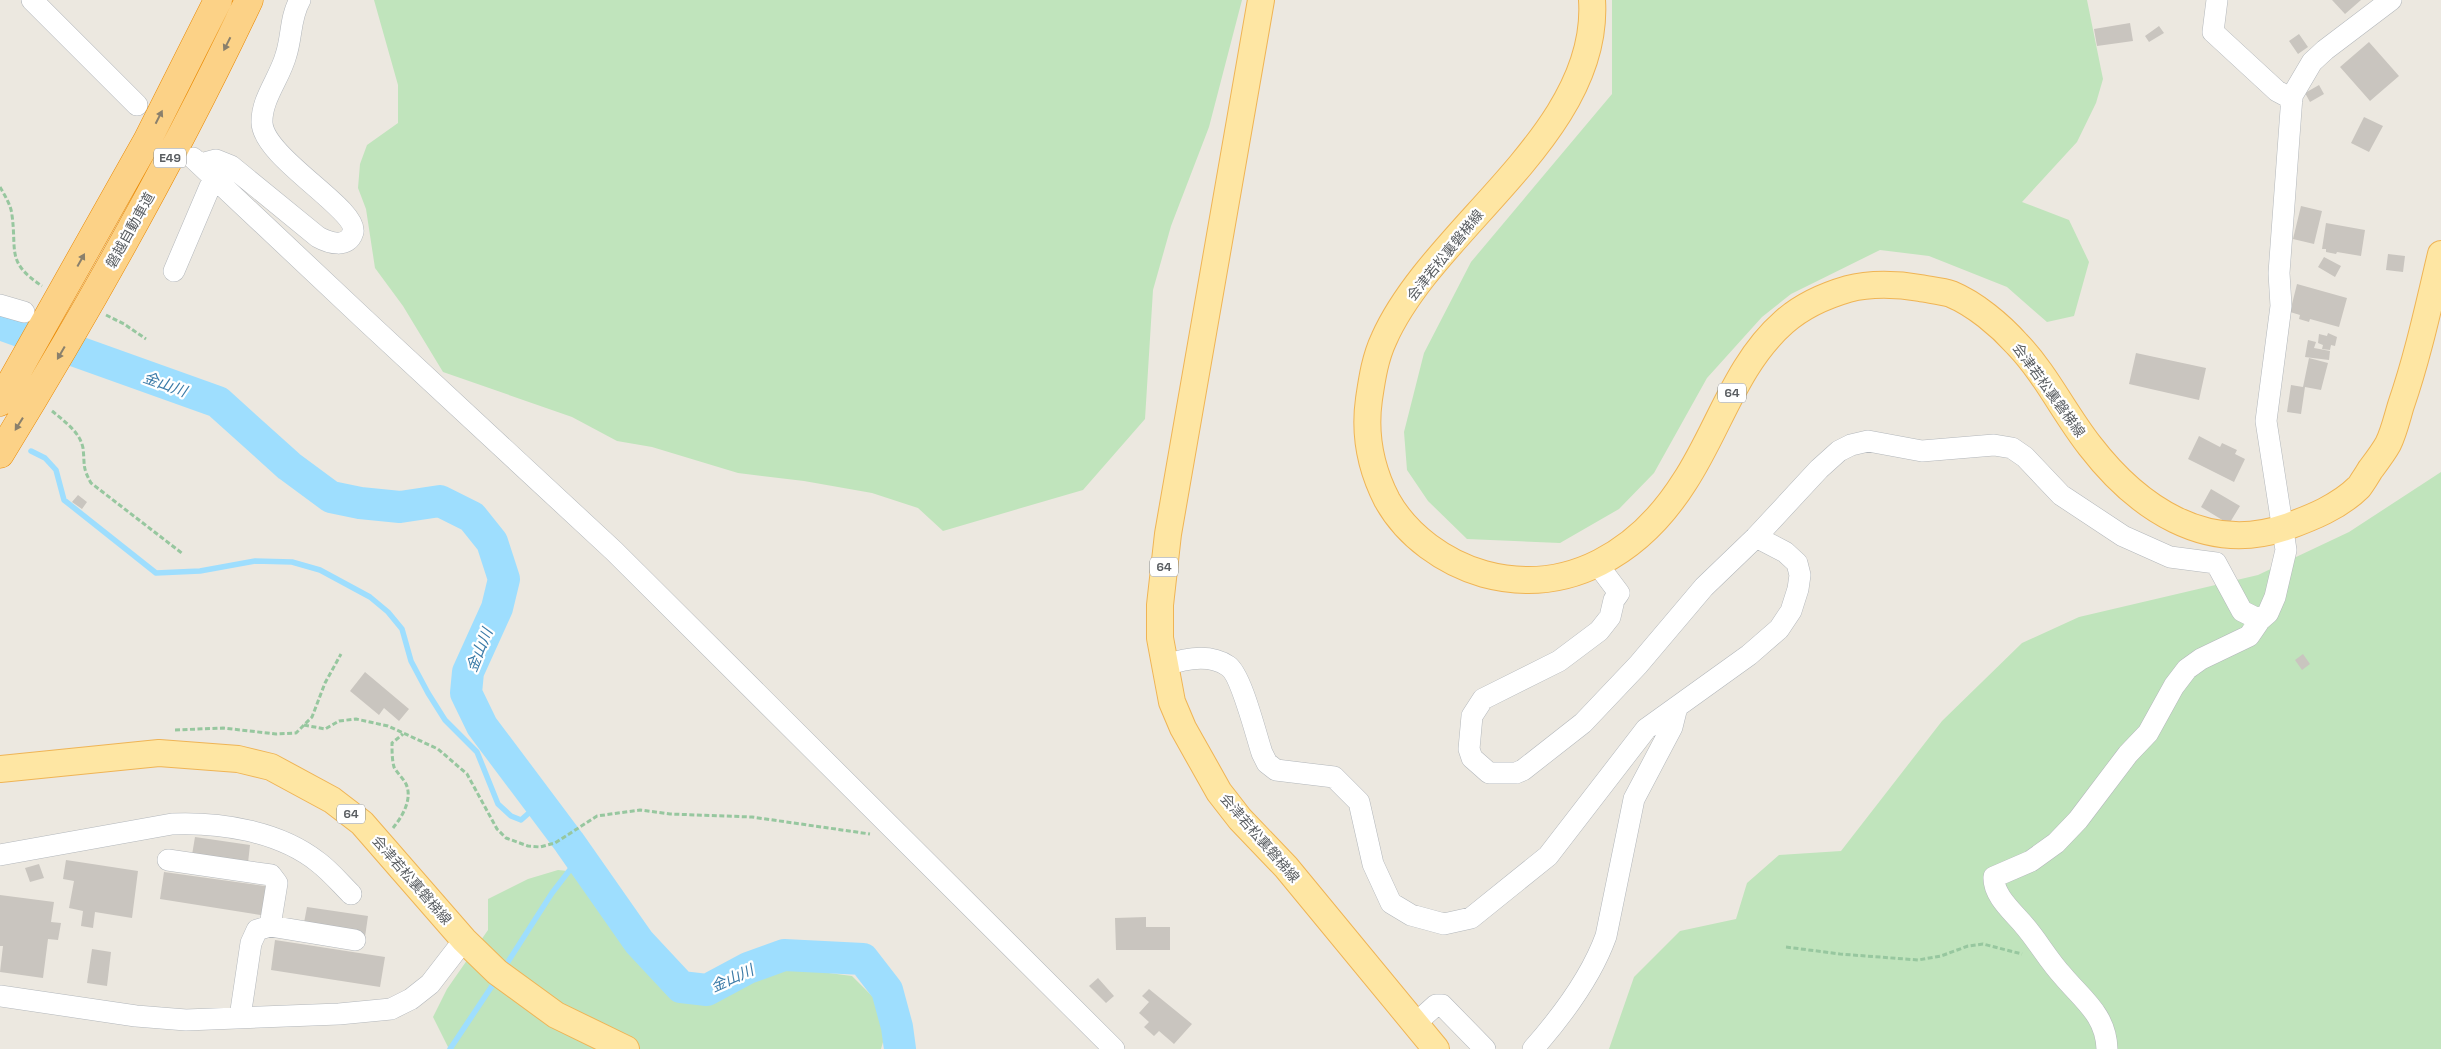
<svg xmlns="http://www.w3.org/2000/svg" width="2441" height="1049" viewBox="0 0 2441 1049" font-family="'Space Grotesk','Noto Sans JP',sans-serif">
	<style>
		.green { fill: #c0e4bc }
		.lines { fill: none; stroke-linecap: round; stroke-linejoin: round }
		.stream { stroke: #9edefe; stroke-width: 5.5 }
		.river { stroke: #9edefe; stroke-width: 32 }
		.building { fill: #c9c5bf }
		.minor-casing { stroke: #b3b7bb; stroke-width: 22 }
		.major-casing { stroke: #efb455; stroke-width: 28 }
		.highway-casing { stroke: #ea8902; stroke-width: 29 }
		.path { stroke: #97c79f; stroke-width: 3; stroke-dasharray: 5 2.5; stroke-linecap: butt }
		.minor { stroke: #fff; stroke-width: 21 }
		.major { stroke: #fee6a3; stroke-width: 26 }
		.highway { stroke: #fcd287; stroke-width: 28 }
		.oneway { fill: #8a806c }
		.labels { text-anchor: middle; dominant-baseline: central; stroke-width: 4.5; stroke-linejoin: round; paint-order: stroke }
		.shield { fill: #fff; stroke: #8b8e90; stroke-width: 1 }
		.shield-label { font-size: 12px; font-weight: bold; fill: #595d61 }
		.street-label { font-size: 14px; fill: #595d61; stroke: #fff }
		.water-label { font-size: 15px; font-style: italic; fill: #3a7aa7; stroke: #fff }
	</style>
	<rect width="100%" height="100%" fill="#ece8e0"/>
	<path class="green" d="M374,0H1242L1209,127L1171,226L1153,290L1145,419L1083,490L943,531L918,508L872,493L804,481L738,473L652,447L617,441L572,417L443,372L403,306L375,268L366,209L358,188L360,164L367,145L398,123V85Z
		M1612,0H2087L2103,79L2096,103L2077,142L2022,202L2069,220L2089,262L2074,316L2047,322L2007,287L1929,256L1880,250L1791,294L1762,317L1707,378L1654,473L1619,509L1560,543L1467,539L1428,501L1407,470L1404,432L1424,353L1471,262L1612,94Z
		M2441,472V1049H1609L1634,977L1680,931L1736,919L1747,883L1779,855L1841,851L1942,721L2022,643L2079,617L2258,575L2349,532Z
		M558,870L578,872L601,895L651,967L663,976L696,992L727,993L765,969L780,965L813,963L829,973L852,976L875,999L883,1025V1042L881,1049H449L433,1017L447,989L488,930V899L528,879Z"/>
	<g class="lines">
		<path class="stream" d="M31,451L45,458L56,470L64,500L156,573L200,571L255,561L292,562L320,570L370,597L388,612L402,629L411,661L428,693L445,720L477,752L498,804L511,816L521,820L540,803
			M504,968L552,893L579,858
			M450,1049L496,980"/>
		<path class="river" d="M0,324L218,402L289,466L331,497L360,503L400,507L440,501L472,517L492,542L504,579L497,608L468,672L466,693L482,726L569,842L639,942L681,987L707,990L748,968L784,955L863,959L887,990L897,1027L900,1049"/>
	</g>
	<path class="building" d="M2332,0H2361L2345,14Z
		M2130,23L2133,41L2097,46L2094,29Z
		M2159,26L2164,33L2149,42L2145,36Z
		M2299,34L2308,47L2298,54L2289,41Z
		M2369,42L2399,76L2370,101L2340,67Z
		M2319,85L2324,94L2310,102L2305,93Z
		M2364,117L2383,126L2369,152L2351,143Z
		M2301,206L2322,211L2314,244L2293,239Z
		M2326,223L2365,230L2361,256L2337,252L2336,254L2326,252V249H2322Z
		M2388,254L2405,256L2403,272L2386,270Z
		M2324,257L2341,266L2335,277L2318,267Z
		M2297,284L2347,298L2339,327L2310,319L2309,322L2299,319L2300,315L2290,312Z
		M2328,333L2337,337L2335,346L2331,345L2330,350L2322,349L2323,345L2318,343L2319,334L2327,336Z
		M2308,340L2316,342L2314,348L2330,351L2329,360L2305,357Z
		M2136,353L2206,368L2199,400L2129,384Z
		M2309,358L2328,363L2321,390L2305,387L2301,414L2287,412L2291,385L2303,387Z
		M2199,436L2220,447L2222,443L2237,450L2235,454L2245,459L2234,482L2188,459Z
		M2211,489L2240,506L2229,524L2201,507Z
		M78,495L87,502L82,509L72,502Z
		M2303,654L2310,664L2302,670L2295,660Z
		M365,672L409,709L399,721L384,708L379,715L350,691Z
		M195,837L250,845L248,863L192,855Z
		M66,860L138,871L132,918L95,912L93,928L81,926L83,911L69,908L74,881L63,879Z
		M39,864L44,878L30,882L25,868Z
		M164,872L272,887L267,916L160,899Z
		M0,895L54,902L51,922L61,923L58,940L48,939L43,978L0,972L3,946H0Z
		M307,907L368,916L365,937L303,928Z
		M1146,917V927H1170V950H1116L1115,918Z
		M275,940L385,957L380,987L271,970Z
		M92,949L111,952L107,986L87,983Z
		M1098,978L1114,996L1106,1003L1089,986Z
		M1149,989L1192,1024L1174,1044L1159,1031L1154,1036L1144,1027L1149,1022L1139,1013L1149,1002L1142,996Z"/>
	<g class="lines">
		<g class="minor-casing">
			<path id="minor" d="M32,0L137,105
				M2217,0L2213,32L2277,91L2292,99
				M193,158L364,319L614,551L1114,1049
				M201,164L216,160L231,166L318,237C329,243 348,249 353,232C358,209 264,158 262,123C261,99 280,78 286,55C292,37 290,17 300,0
				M174,271L214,177
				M0,305L24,312
				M1756,537L1819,469L1839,451L1851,445L1868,441L1922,451L1994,445L2012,448L2025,457L2061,495L2123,536L2170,557L2216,563L2242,611L2260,620
				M1164,666C1183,659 1209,653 1228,666C1241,674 1256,735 1262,753L1267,763L1276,770L1334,777L1359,802L1373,864L1391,903L1411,915L1444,924L1471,918L1548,856L1646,729L1749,655L1779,629L1791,611L1798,589L1800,575L1797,563L1785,552L1756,537L1704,587L1638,665L1583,723L1523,770L1516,773H1489L1472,758L1469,749L1472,716L1483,699L1559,661L1599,631L1610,617L1614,600L1619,593L1598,565
				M0,855L172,824C220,822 279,831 318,862C330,871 340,883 351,894
				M168,860L271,875L277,883L270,926
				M0,996L136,1016L186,1020L339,1014L391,1009L411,999L430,984L464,940
				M240,1017L251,943L257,930L270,926L355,940
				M1416,1023L1436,1005H1442L1485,1049
				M1533,1049C1562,1016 1591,978 1606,936L1634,799L1672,727L1677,707
				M2107,1049C2106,1015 2083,1000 2063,976C2048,960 2038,941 2023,924C2012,911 1993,895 1994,877L2031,861L2056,843L2078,820L2128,754L2148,733L2174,686L2187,669L2201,659L2249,636L2260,620L2268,613L2275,597L2286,550L2266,421L2281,306L2279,273L2292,96L2312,62L2325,50L2391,0"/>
		</g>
		<g class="major-casing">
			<path id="major" d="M1261,0L1168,534L1160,605V638L1172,702L1183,728L1219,792L1240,819L1286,867L1436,1049
				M1592,0C1601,133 1433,228 1384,339C1375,358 1372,379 1369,399C1364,434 1371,469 1387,500C1407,536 1445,563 1484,574C1569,597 1641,551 1685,481C1719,429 1736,364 1784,322C1802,306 1824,296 1848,289C1870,283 1898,284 1920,288C1930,290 1942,291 1951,294C1975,304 2000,325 2017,344C2046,374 2064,413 2090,446C2137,507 2206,555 2286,527C2311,518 2339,507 2359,487C2360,486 2369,472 2370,470C2376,462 2383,453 2388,444C2394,432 2397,418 2401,405C2418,356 2429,304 2441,254
				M0,769L159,753L238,759L271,767L332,800L362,823L464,940L497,972L556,1015L626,1049"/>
		</g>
		<g class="highway-casing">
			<path id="highway" d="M0,402L148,139L218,0
				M0,454C90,307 175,156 249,0"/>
		</g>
		<path class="path" d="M0,187C5,196 11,205 12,215C17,252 6,262 42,286
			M106,315L124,324L146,339
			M52,411C64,421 80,432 83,448C85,465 82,467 91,483L183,554
			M304,725L325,729L339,721L356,719L388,726L438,749L467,774L497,829L506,838L528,846L540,847L555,843L597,816L640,810L670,814L752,817L870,834
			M175,730L223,728L276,734L296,733L312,717L325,683L341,654
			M393,828C402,817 413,799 406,784C403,778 397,773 394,767C392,760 392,751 392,743L403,734
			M1786,947L1840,954L1918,960L1941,956L1968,946L1983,944L2022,954"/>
		<use href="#minor" class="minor"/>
		<use href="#major" class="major"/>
		<use href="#highway" class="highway"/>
	</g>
	<defs><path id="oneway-solid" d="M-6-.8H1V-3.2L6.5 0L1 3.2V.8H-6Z" transform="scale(1.25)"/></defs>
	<g class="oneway">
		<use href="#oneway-solid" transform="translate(227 44) rotate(117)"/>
		<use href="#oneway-solid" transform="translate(159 117) rotate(-63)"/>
		<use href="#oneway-solid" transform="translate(81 260) rotate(-61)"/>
		<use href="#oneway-solid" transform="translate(61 353) rotate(120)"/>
		<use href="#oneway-solid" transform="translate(19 424) rotate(122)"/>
	</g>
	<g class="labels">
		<g class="shield">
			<rect x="154" y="148.5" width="32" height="19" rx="4"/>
			<rect x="1718" y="383.5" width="28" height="19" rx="4"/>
			<rect x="1150" y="557.5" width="28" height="19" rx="4"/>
			<rect x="337" y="804.5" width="28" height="19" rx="4"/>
		</g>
		<g class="shield-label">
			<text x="170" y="158">E49</text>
			<text x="1732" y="393">64</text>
			<text x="1164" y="567">64</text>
			<text x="351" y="814">64</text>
		</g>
		<g class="street-label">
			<text transform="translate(130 230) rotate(-61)">磐越自動車道</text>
			<text transform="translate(1445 255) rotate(-51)">会津若松裏磐梯線</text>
			<text transform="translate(2049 390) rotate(54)">会津若松裏磐梯線</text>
			<text transform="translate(1260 838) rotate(49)">会津若松裏磐梯線</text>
			<text transform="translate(412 880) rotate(49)">会津若松裏磐梯線</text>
		</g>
		<g class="water-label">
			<text transform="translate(165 384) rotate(20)">金山川</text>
			<text transform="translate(479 650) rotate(-68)">金山川</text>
			<text transform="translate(732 978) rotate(-24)">金山川</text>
		</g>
	</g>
</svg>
